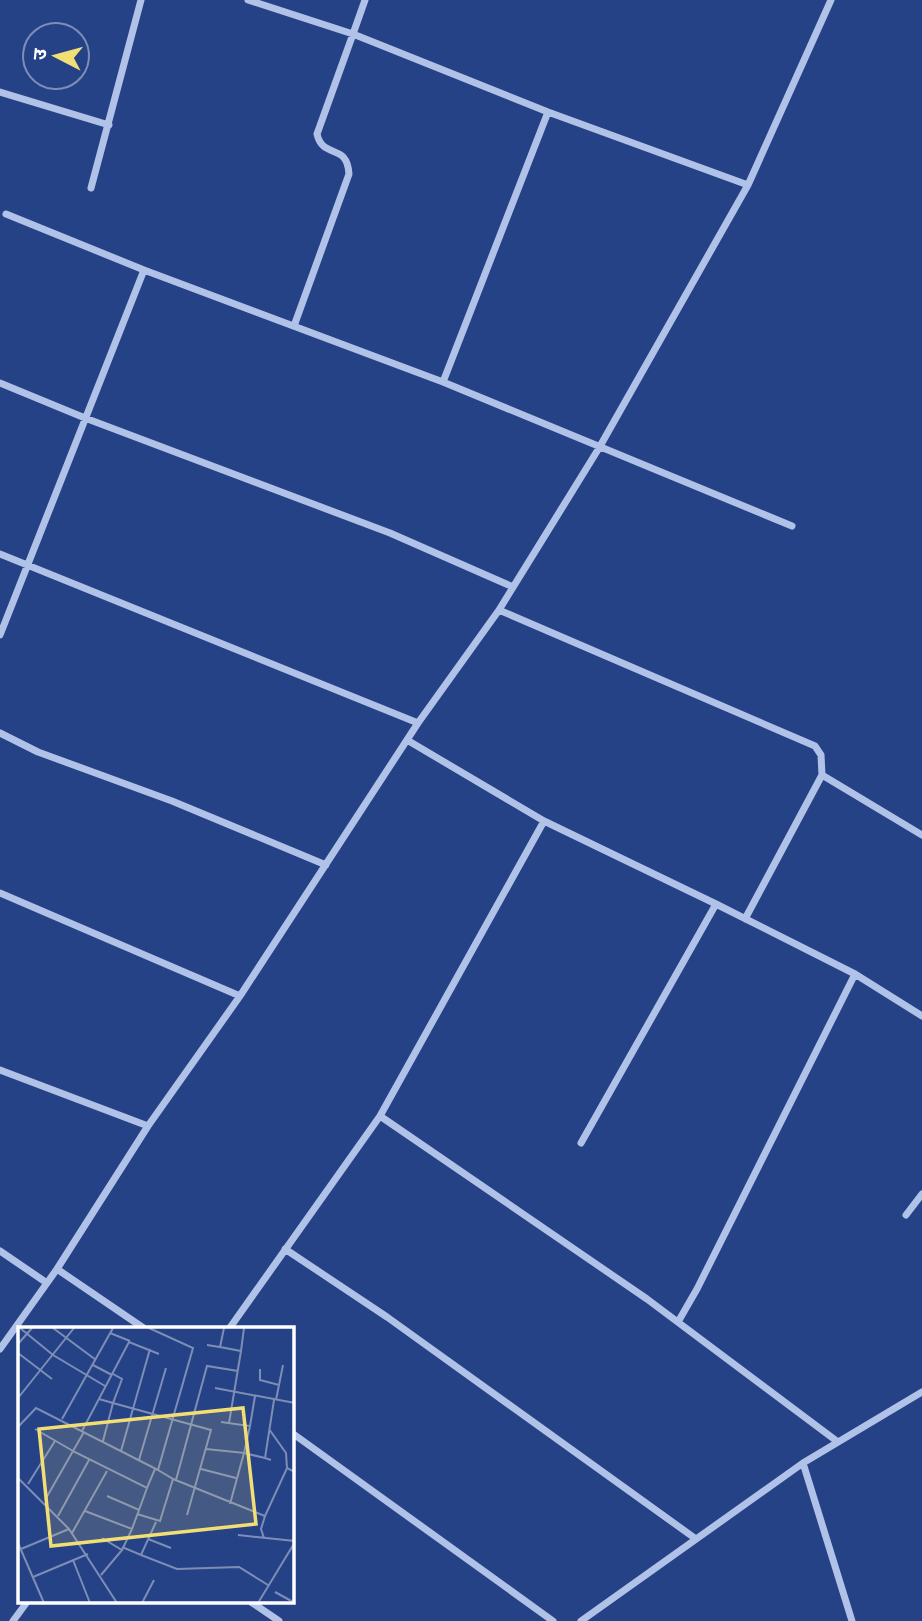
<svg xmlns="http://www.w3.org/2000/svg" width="922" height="1621" viewBox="0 0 922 1621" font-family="Overpass,'Noto Sans Devanagari',sans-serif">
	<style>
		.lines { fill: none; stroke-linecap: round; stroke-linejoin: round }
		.street { stroke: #b1c2e8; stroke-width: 7 }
		.inset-road { fill: none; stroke: #7d8eb6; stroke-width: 2 }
		.view { fill: #f1df76; fill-opacity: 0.15; stroke: #f1df76; stroke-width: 3.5 }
		.inset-edge { fill: none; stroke: #fff; stroke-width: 3.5 }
	</style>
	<rect width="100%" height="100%" fill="#264286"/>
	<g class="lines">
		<path class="street" d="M248,0L353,34L317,134C323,160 347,142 349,174L294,326
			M365,0L353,34L548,112L748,185
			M0,92L109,125
			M91,188L141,0
			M6,214L144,270
			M443,382L548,112
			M0,383L85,418L390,533L513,587
			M0,554L418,723L240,996L148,1126L57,1269L0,1349
			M499,610L599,448L748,185L831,0
			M0,635L144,270L443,382L792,526
			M418,723L499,610L815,746L821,755L822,775L745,919
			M0,733L38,752L172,801L326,865
			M822,775L922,835
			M544,821L716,904L581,1143
			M0,893L240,996
			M855,974L922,1016
			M0,1070L148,1126
			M380,1116L647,1299L838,1442
			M906,1215L922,1194
			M285,1249L387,1317L696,1539
			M0,1251L47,1283
			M57,1269L145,1329
			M678,1322L697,1289L855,974L716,904
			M229,1329L380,1116L544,821L407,740
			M292,1433L553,1621
			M803,1463L852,1621
			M251,1602L279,1621
			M13,1621L27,1602
			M581,1621L803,1463L922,1392"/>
	</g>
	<g transform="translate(18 1327)">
		<rect width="276" height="276" fill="#264286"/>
		<path class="inset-road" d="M2,1L35,28L87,59M35,1L78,33M92,6L112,14M0,17L14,1M189,18L202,20L206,1M202,20L223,24L226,1M0,26L34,52M75,38L94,48M242,42V53L261,58M197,61L277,76M0,71L56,1M81,72L95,76L104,52L95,47M258,73L265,38M44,92L95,1M211,96L223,24M232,99L237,69M0,100L18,81L140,143L175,21L131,1M17,102L55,124L66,105M251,102L268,126L269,141M64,104L111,15L141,27M85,114L95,76L193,103L169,188M188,122L226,126L232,99L203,95M103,124L132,22M121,133L148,41M253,133L247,131L256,73M183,142L218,151M0,151L51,202L99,276M155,152L247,189L243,202L246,211M158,153L189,39L220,44M10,157L37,114M89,169L121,183L129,161M27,173L55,124L129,161L137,142M212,177L226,126L247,131M67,184L114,202L121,183M119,187L142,194L155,152L140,143M40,189L71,133M247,189L269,141L277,145M54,206L89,144M220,208L277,214M84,211L104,223L114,202M130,212L153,221M0,216L26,276M104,220L123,228L138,195M3,222L51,202M123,228L159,242L221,240L250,258M55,233L72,276M83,248L104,223M15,250L70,227M257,265L277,276M124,276L136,253M240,276L277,215"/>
		<path class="view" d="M225,81L238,197L33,219L21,102Z"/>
		<rect width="276" height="276" class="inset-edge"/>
	</g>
	<g transform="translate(56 56) rotate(276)"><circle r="33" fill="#264286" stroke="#7d8eb6" stroke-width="2"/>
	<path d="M0-5L12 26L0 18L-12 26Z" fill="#f1df76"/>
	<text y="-10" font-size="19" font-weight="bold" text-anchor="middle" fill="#ffffff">उ</text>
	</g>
</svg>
